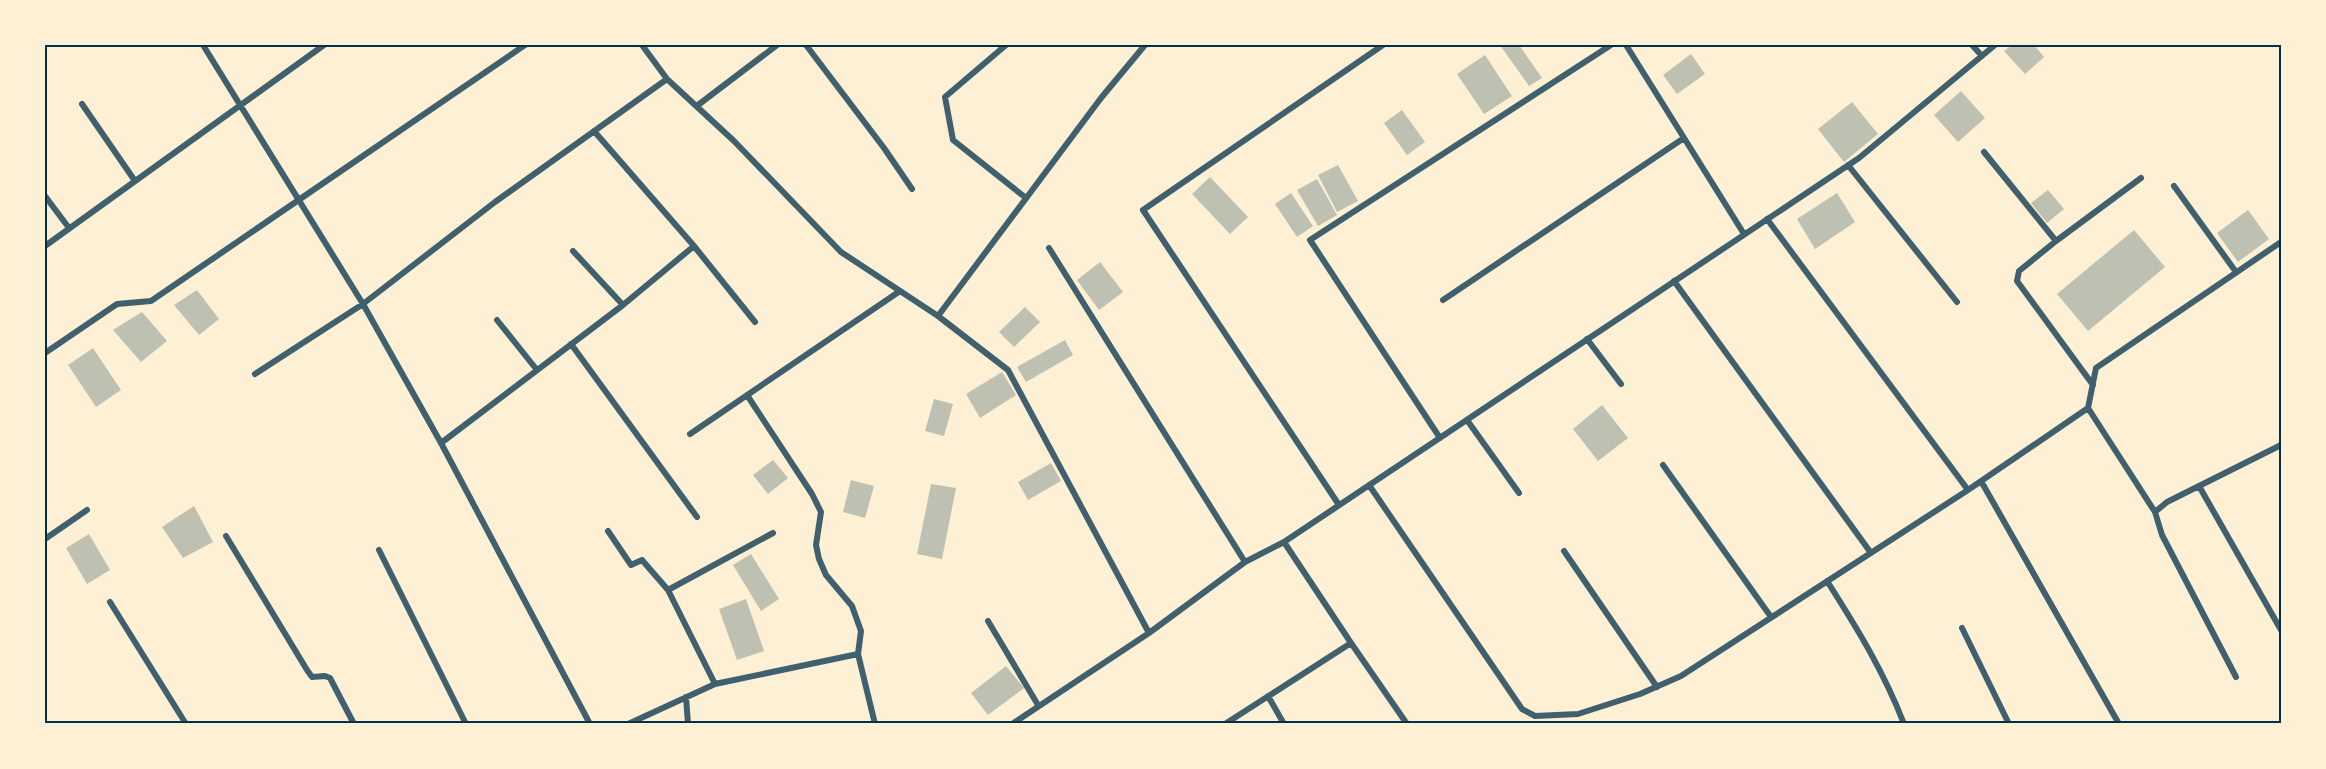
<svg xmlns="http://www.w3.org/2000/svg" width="2326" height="769" viewBox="0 0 2326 769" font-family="Raleway,sans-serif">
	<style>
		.building { fill: #bec0b2 }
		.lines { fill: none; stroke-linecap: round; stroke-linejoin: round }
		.minor { stroke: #3f606c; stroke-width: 6 }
		.neatline { fill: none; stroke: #003049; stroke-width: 2 }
	</style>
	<rect width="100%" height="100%" fill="#fdf0d5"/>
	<path class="building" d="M1500,45H1519L1542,78L1529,86Z
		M2012,45H2034L2044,57L2025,74L2004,51Z
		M1691,54L1705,74L1677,94L1663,75Z
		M1485,55L1512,96L1484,114L1457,74Z
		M1961,91L1985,118L1958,142L1934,115Z
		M1852,102L1878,134L1844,162L1818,129Z
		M1402,110L1425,142L1407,155L1384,123Z
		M1338,165L1358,201L1337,212L1318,175Z
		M1210,177L1248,217L1230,234L1192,194Z
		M1317,179L1337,215L1318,226L1297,190Z
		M2048,190L2064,209L2047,223L2031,203Z
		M1291,193L1313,226L1297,237L1275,204Z
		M1837,193L1855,222L1815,249L1797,219Z
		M2248,210L2269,239L2238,262L2217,233Z
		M2134,230L2165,267L2088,331L2057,294Z
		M1100,262L1123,292L1099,310L1077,280Z
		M197,290L219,319L199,335L174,305Z
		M1025,307L1040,322L1014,347L999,332Z
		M142,312L167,341L141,362L113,330Z
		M1065,340L1073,355L1026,382L1017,367Z
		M93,348L121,390L96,407L68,365Z
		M1002,372L1016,395L980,418L966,394Z
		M934,399L953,404L944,436L925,431Z
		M1602,405L1628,438L1598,461L1573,429Z
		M773,460L788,478L768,494L753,475Z
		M1051,463L1061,481L1028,500L1018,482Z
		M851,480L874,486L865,518L843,512Z
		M931,484L956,488L942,559L917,554Z
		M194,506L213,542L183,558L162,527Z
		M89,534L110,570L87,584L66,548Z
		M751,554L779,599L761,611L733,565Z
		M746,599L764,651L737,660L719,609Z
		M1006,666L1024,688L988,715L971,693Z"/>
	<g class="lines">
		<path class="minor" d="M203,45L363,304L441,443L590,724
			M806,45L884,148L912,189
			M1006,45L945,97L953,140L1026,198
			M1626,45L1744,234
			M1972,45L1982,56
			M667,79L734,141L841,252L938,316L1008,370L1149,633
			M82,104L135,181
			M698,105L777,45
			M594,131L694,246L755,322
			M1984,152L2056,241
			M1848,165L1957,302
			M2174,186L2236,272
			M45,196L69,228
			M1767,219L1968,490L2088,408L2096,368L2281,242
			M45,246L324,45
			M1049,248L1245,562
			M573,251L623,305
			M1674,281L1871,553
			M1443,300L1684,138
			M938,316L1101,98L1145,45
			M497,320L537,370
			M1587,339L1621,384
			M571,344L697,517
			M45,353L117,304L151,301L525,45
			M255,374L363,304L495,202L667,79L642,45
			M2093,385L2017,281L2019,271L2056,241L2141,178
			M747,395L812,494L821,512L816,545L819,559L826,575L852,606L861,631L858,654L875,724
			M2088,408L2155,512
			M1467,420L1519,493
			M690,434L900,291
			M1440,438L1310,240L1611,45
			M441,443L623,305L694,246
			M1663,465L1771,617
			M1981,481L2119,724
			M1369,485L1522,709L1535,716L1578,714L1640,694L1681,676L1968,490
			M2199,486L2281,630
			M1339,505L1143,210L1383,45
			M608,531L631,565L642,560L668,590L773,533
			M226,536L307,670L312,677L325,676L330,678L354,724
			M45,539L87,510
			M379,550L466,724
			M1564,551L1657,687
			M1827,581C1857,628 1884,672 1904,724
			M668,590L715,684
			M110,602L186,724
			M988,621L1038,705
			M1962,628L2009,724
			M1351,643L1407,724
			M2236,677L2162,535L2155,512L2167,502L2281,445
			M1268,696L1284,724
			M686,697L688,724
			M628,724L715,684L858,654
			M1012,724L1149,633L1245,562L1284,542
			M1225,724L1351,643L1284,542L1859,158L1995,45"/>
	</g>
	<rect width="2326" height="769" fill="none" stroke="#fdf0d5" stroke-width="93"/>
	<rect x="46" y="46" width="2234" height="676" class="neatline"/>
</svg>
